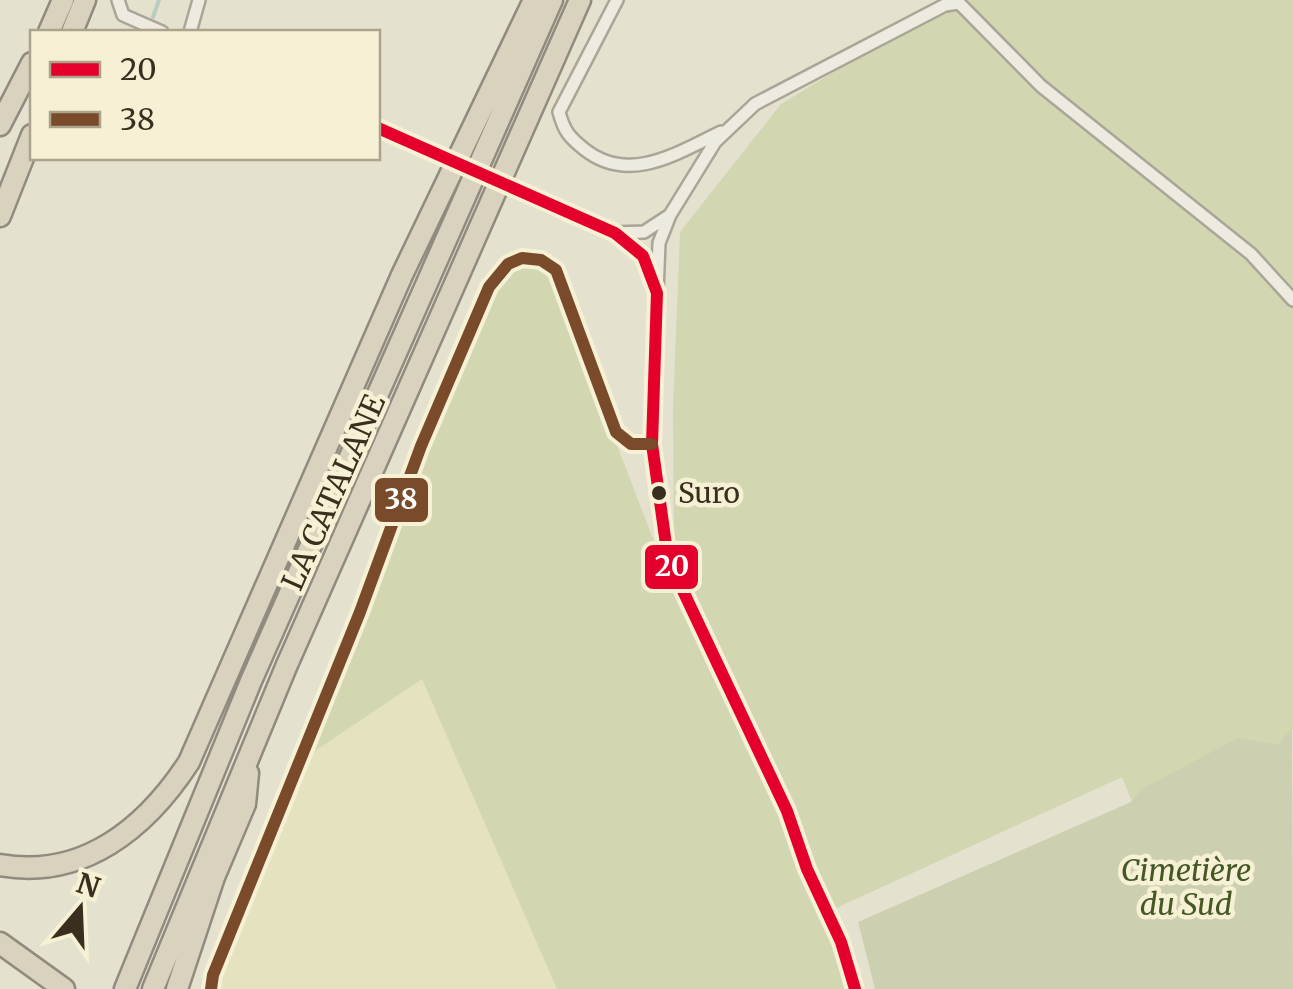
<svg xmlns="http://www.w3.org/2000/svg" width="1293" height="989" viewBox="0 0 1293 989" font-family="Merriweather,serif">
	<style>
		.farmland { fill: #e5e2bf }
		.green { fill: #d2d6b1 }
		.cemetery { fill: #cdd0b0 }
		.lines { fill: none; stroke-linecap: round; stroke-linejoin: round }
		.stream { stroke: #bacbc2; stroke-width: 4 }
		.street-casing { stroke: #aaa597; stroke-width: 16 }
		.highway-casing { stroke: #908b7e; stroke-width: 25 }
		.street { stroke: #edeae0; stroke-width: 11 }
		.highway { stroke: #d9d2bf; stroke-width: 20 }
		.street-bridge-casing { stroke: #aaa597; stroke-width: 16; stroke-linecap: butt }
		.street-bridge { stroke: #edeae0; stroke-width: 11 }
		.bus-1-casing { stroke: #f6f0d5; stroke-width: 20 }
		.bus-2-casing { stroke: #f6f0d5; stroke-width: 20 }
		.bus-1 { stroke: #e4002b; stroke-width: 12 }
		.bus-2 { stroke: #7a4b2a; stroke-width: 12 }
		.bus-dot { fill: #3a2f1f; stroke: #f6f0d5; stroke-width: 4 }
		.labels { text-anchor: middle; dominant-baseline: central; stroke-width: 9; stroke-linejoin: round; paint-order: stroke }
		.bus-label { font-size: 28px; fill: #3a2f1f; stroke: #f6f0d5; text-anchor: start }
		.street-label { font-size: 30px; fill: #3a2f1f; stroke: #f6f0d5 }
		.park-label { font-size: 30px; font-style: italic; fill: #455725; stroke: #f6f0d5 }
		.line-badge { stroke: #f6f0d5; stroke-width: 4 }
		.badge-label { font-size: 28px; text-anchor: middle; font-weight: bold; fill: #fff }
	</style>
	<rect width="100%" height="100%" fill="#e5e1cf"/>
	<path class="farmland" d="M422,678L557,989H218L219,977L309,755Z"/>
	<path class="green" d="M952,0H1293V729L1278,745L1132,802L1122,777L836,908L813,866L793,809L674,557L673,409L680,232L781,104Z
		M523,264L539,266L551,274L662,562L781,814L801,871L835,944L849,989H557L422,679L309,755L427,449L495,290L512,269Z"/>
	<path class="cemetery" d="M1292,728L1293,989H875L858,922L1131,802L1140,790L1238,738L1278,745Z"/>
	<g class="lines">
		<path class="stream" d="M153,17L159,0
			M50,159L52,158"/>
		<g class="street-casing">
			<path id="street" d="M118,0L123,15L162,32
				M617,0L559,112C564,131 569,137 584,149C629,185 677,153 721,132
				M190,32L199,0
				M378,128L427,150
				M547,205L615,233L643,256L657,293L652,444L668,559L787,811L807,869L841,942L855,989
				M615,233L644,232L670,215
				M657,293L659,243L670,215L715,142L755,104L945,5L959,3L1041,86L1251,254L1293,300
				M211,989L213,975L360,612L421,446L489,287L508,264L522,258L541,260L556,270L616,432L631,444H652"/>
		</g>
		<g class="highway-casing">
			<path id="highway" d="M49,32L63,0
				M72,32L85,0
				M0,125L32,63
				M0,216L32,135
				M0,865C83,880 146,828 189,762L402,275L534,0
				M0,943L64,989
				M125,989L251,681L552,0
				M153,989L286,667L580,0
				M177,989L214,877L245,804L248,773"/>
		</g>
		<use href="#street" class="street"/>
		<use href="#highway" class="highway"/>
		<g class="street-bridge-casing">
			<path id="street-bridge" d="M427,150L547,205"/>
		</g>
		<use href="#street-bridge" class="street-bridge"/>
		<g class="bus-1-casing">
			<path id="bus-1" d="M378,128L615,233L643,256L657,293L652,444L668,559L787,811L807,869L841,942L855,989"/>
		</g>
		<g class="bus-2-casing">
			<path id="bus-2" d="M211,989L213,975L360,612L421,446L489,287L508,264L522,258L541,260L556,270L616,432L631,444H652"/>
		</g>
		<use href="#bus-1" class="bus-1"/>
		<use href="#bus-2" class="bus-2"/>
	</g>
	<circle class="bus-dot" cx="659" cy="493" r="9"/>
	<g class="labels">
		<g class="bus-label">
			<text x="678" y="493">Suro</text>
		</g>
		<g class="street-label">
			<text transform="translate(333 492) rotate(-66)">LA CATALANE</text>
		</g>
		<g class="park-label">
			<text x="1186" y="870">Cimetière<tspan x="1186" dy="34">du Sud</tspan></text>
		</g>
	</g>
	<g class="line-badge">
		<rect x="373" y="476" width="57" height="48" rx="10" fill="#7a4b2a"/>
		<rect x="643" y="543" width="57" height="48" rx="10" fill="#e4002b"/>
	</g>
	<g class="badge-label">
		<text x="401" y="509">38</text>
		<text x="672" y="576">20</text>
	</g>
	<rect x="30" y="30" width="350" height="130" fill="#f6f0d5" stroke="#aba38c" stroke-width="2.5"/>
	<rect x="50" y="62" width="50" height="15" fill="#e4002b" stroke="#aba38c" stroke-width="2.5"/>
	<text x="120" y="80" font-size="30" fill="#3a2f1f">20</text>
	<rect x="50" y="112" width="50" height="15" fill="#7a4b2a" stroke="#aba38c" stroke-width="2.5"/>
	<text x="120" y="130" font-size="30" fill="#3a2f1f">38</text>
	<g transform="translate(80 909) rotate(19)" stroke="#f6f0d5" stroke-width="8" paint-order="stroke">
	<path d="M0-8L18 38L0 25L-18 38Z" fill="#3a2f1f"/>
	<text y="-15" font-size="28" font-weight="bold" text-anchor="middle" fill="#3a2f1f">N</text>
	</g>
</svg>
